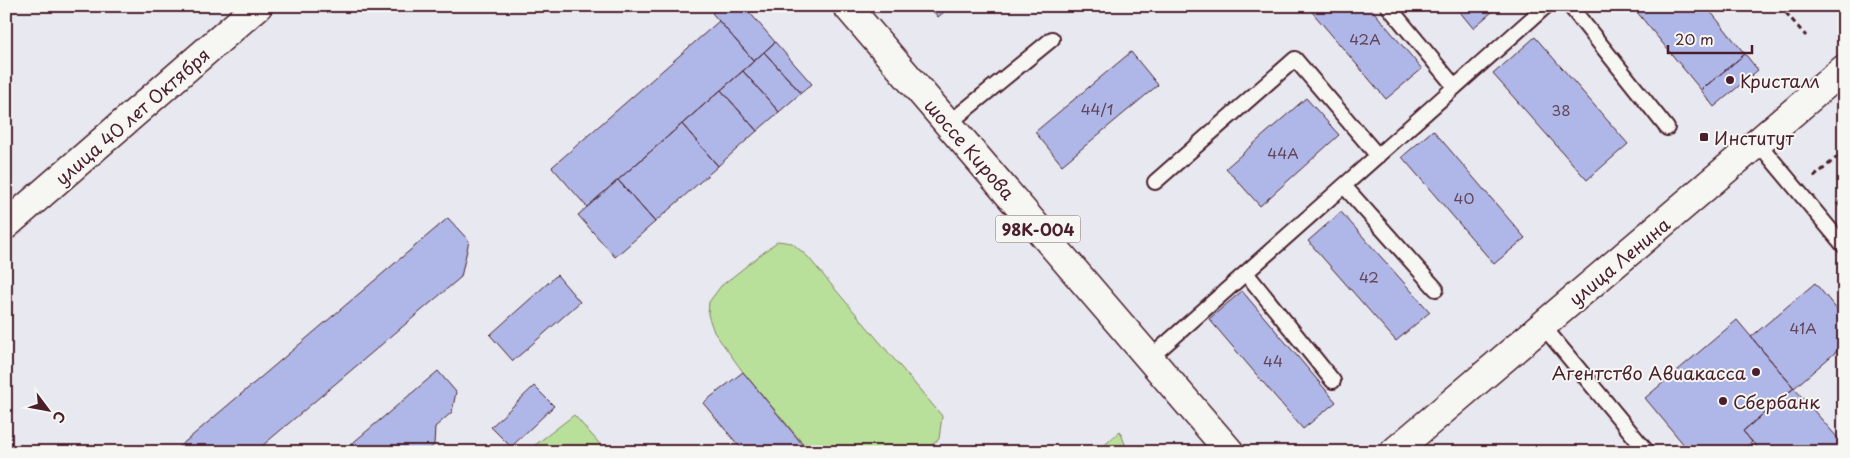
<svg xmlns="http://www.w3.org/2000/svg" width="1850" height="458" viewBox="0 0 1850 458" font-family="'Playpen Sans',sans-serif">
	<style>
		.green { fill: #b9e09b; stroke: #828063 }
		.building { fill: #afb7e8; stroke: #4a1f2b }
		.lines { fill: none; stroke-linecap: round; stroke-linejoin: round }
		.lane-casing { stroke: #4a1f2b; stroke-width: 18 }
		.street-casing { stroke: #4a1f2b; stroke-width: 31 }
		.secondary-casing { stroke: #4a1f2b; stroke-width: 31 }
		.primary-casing { stroke: #4a1f2b; stroke-width: 31 }
		.path { stroke: #4a1f2b; stroke-width: 3; stroke-dasharray: 5 4; stroke-linecap: butt }
		.lane { stroke: #f6f6f2; stroke-width: 14 }
		.street { stroke: #f6f6f2; stroke-width: 28 }
		.secondary { stroke: #f6f6f2; stroke-width: 28 }
		.primary { stroke: #f6f6f2; stroke-width: 28 }
		.poi-dot { fill: #4a1f2b; stroke: #f6f6f2; stroke-width: 2 }
		.labels { text-anchor: middle; dominant-baseline: central; stroke-width: 4; stroke-linejoin: round; paint-order: stroke }
		.number-label { font-size: 15px; fill: #63455a }
		.shield { fill: #f6f6f2; stroke: #7e6067; stroke-width: 1 }
		.shield-label { font-size: 16px; font-weight: bold; fill: #4a1f2b }
		.poi-label { font-size: 18px; fill: #4a1f2b; stroke: #f6f6f2; text-anchor: start }
		.street-label { font-size: 18px; fill: #4a1f2b; stroke: #f6f6f2 }
	</style>
	<rect width="100%" height="100%" fill="#e8e9f0"/>
	<filter id="ink" filterUnits="userSpaceOnUse"><feTurbulence type="fractalNoise" baseFrequency=".02" numOctaves="2"/><feDisplacementMap in="SourceGraphic" scale="10" xChannelSelector="R" yChannelSelector="G"/><feConvolveMatrix kernelMatrix="1 2 1 2 8 2 1 2 1" color-interpolation-filters="sRGB"/></filter>
	<g filter="url(#ink)">
		<path class="green" d="M778,241L792,243L808,257L942,416L939,439L924,452H810L743,372L714,332L708,315L709,302L721,286Z
			M574,415L607,452H526Z
			M1120,431L1128,452H1097Z"/>
		<path class="building" d="M720,6H744L775,42L754,61L712,13Z
			M929,6H951L938,17Z
			M1307,6H1369L1422,69L1386,99Z
			M1455,6H1499L1473,28Z
			M1632,6H1706L1745,54L1701,90Z
			M719,21L754,61L587,207L552,167Z
			M1535,37L1628,144L1587,180L1493,74Z
			M775,42L812,84L801,93L764,52Z
			M764,52L801,93L779,112L743,71Z
			M1131,52L1158,85L1062,165L1035,132Z
			M1745,54L1758,70L1714,107L1701,90Z
			M743,71L779,112L757,131L721,90Z
			M721,90L757,131L718,166L682,124Z
			M1306,98L1339,135L1260,206L1226,168Z
			M682,124L718,166L655,222L618,180Z
			M1433,130L1525,238L1494,264L1402,157Z
			M618,180L655,222L615,257L578,215Z
			M1341,212L1430,312L1396,341L1308,241Z
			M448,218L469,241L461,277L255,452H173Z
			M557,275L580,302L513,361L490,335Z
			M1815,283L1844,318V345L1794,388L1751,337Z
			M1242,291L1336,402L1303,429L1209,319Z
			M1737,320L1794,388L1743,431L1752,442L1740,452H1690L1645,398Z
			M438,371L456,392L452,412L435,427L434,445L426,452H342Z
			M743,372L807,450L805,452H744L703,403Z
			M534,386L554,406L511,447L491,427Z
			M1794,388L1844,445V452H1761L1743,431Z"/>
		<g class="lines">
			<g class="lane-casing">
				<path id="lane" d="M1388,6L1455,87
					M1570,6L1667,128
					M948,124L1052,39
					M1758,143L1844,246
					M1155,182L1295,59L1378,156
					M1344,186L1436,289
					M1246,273L1333,381
					M1543,326L1647,452
					M1150,358L1546,6"/>
			</g>
			<g class="street-casing">
				<path id="street" d="M6,225L258,6"/>
			</g>
			<g class="secondary-casing">
				<path id="secondary" d="M1394,452L1844,69"/>
			</g>
			<g class="primary-casing">
				<path id="primary" d="M847,6L1230,452"/>
			</g>
			<path class="path" d="M1780,6L1806,36
				M1814,177L1844,151
				M1837,205L1844,199"/>
			<use href="#lane" class="lane"/>
			<use href="#street" class="street"/>
			<use href="#secondary" class="secondary"/>
			<use href="#primary" class="primary"/>
		</g>
	</g>
	<g class="poi-dot">
		<circle cx="1730" cy="80" r="5"/>
		<rect x="1699" y="132" width="10" height="10" rx="2.5"/>
		<circle cx="1756" cy="372" r="5"/>
		<circle cx="1723" cy="401" r="5"/>
	</g>
	<g class="labels">
		<g class="number-label">
			<text x="1365" y="38">42А</text>
			<text x="1097" y="108">44/1</text>
			<text x="1561" y="109">38</text>
			<text x="1283" y="152">44А</text>
			<text x="1464" y="197">40</text>
			<text x="1369" y="276">42</text>
			<text x="1803" y="327">41А</text>
			<text x="1273" y="360">44</text>
		</g>
		<rect class="shield" x="995.5" y="215.5" width="85" height="27" rx="4"/>
		<g class="shield-label">
			<text x="1038" y="229">98К-004</text>
		</g>
		<g class="poi-label">
			<text x="1740" y="80">Кристалл</text>
			<text x="1714" y="137">Институт</text>
			<text x="1746" y="372" text-anchor="end">Агентство Авиакасса</text>
			<text x="1733" y="401">Сбербанк</text>
		</g>
		<g class="street-label">
			<text transform="translate(132 116) rotate(-41)">улица 40 лет Октября</text>
			<text transform="translate(970 149) rotate(49)">шоссе Кирова</text>
			<text transform="translate(1619 261) rotate(-40)">улица Ленина</text>
		</g>
	</g>
	<rect width="1850" height="458" fill="none" stroke="#f6f6f2" stroke-width="25"/>
	<rect x="12" y="12" width="1825" height="433" fill="none" stroke="#4a1f2b" stroke-width="2" filter="url(#ink)"/>
	<g transform="translate(48 410) rotate(122)" stroke="#f6f6f2" stroke-width="4" paint-order="stroke">
	<path d="M0-4L9 19L0 12L-9 19Z" fill="#4a1f2b"/>
	<text y="-8" font-size="14" font-weight="bold" text-anchor="middle" fill="#4a1f2b">С</text>
	</g>
	<path d="M1668 45v8h84v-8" fill="none" stroke="#4a1f2b" stroke-width="2.5"/>
	<text x="1675" y="45" font-size="15" fill="#4a1f2b" stroke="#f6f6f2" stroke-width="4" paint-order="stroke">20 m</text>
</svg>
